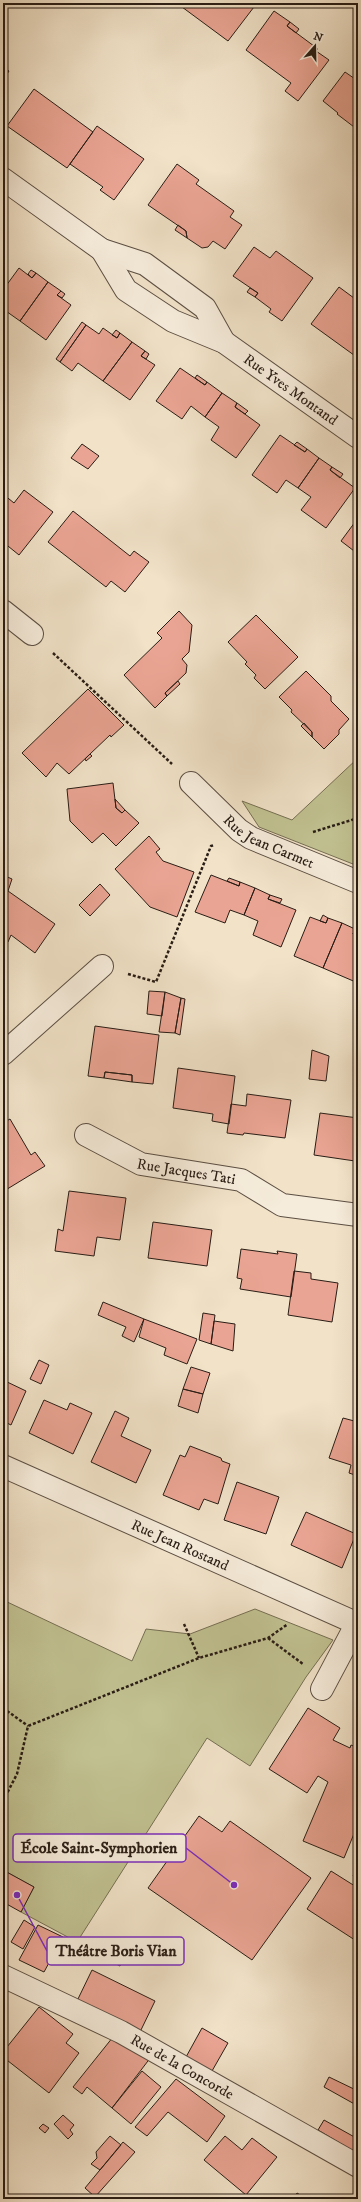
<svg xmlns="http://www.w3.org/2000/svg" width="361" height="2202" viewBox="0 0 361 2202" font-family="'IM FELL DW Pica',serif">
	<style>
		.green { fill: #c1c191; stroke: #756f53 }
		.building { fill: #eaa493; stroke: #291d15 }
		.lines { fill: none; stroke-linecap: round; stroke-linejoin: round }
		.minor-casing { stroke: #5b4e42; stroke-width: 24 }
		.path { stroke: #291d15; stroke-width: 2.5; stroke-dasharray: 3 2; stroke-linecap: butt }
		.minor { stroke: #f6ecdb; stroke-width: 22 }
		.labels { text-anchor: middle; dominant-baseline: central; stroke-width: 4; stroke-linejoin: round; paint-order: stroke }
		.street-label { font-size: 15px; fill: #291d15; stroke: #f6ecdb }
		.leader { fill: none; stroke: #7b2cbf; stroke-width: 1.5 }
		.callout-dot { fill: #7b2cbf; stroke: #f6ecdb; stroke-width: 1.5 }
		.callout { fill: #f6ecdb; stroke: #7b2cbf; stroke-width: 1.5 }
		.callout-label { font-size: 16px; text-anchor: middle; font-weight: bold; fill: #291d15 }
	</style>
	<rect width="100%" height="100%" fill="#f1e2c8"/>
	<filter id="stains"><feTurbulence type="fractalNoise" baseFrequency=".005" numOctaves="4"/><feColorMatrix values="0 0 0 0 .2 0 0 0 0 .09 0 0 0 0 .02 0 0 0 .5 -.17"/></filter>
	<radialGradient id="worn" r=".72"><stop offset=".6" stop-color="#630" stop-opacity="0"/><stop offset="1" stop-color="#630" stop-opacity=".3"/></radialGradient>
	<path class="green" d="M358,758V866L259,827L242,801L292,820Z
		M3,1600L132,1661L146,1629L190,1634L255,1609L333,1640L306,1677L250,1766L207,1738L77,1942L21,1912L34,1887L3,1870Z"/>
	<path class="building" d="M185,3H257L228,41L182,7Z
		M274,11L290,22L287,26L318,49L316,51L329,60L298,101L285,91L291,83L246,50Z
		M290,22L299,29L296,33L287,26Z
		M3,67L9,71L3,80Z
		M345,72L358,81V130L337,114L338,113L323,101Z
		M34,89L93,132L67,168L7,126Z
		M97,126L144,159L114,200L100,190L103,187L70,164Z
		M177,164L199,180L196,184L234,211L230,217L242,225L225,249L213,241L208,247L202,248L187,238L186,231L148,205Z
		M178,225L186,231L187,238L175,230Z
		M254,247L270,258L276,251L313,278L282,321L269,312L271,309L255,297L258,293L233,276Z
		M19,268L32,278L36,273L48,282L20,321L3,309V290Z
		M31,270L36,273L32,278L28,274Z
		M48,282L61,291L57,295L71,305L46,340L20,321Z
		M339,287L358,301V358L311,324Z
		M250,288L258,293L255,297L247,292Z
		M61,291L65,294L62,298L57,295Z
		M82,322L86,325L60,362L56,359Z
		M86,325L99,334L103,328L117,338L120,333L132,342L103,381L78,363L72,371L60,362Z
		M116,330L120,333L117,338L112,335Z
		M132,342L145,351L141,356L155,365L130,400L103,381Z
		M145,351L149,354L146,359L141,356Z
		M180,368L205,385L207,382L222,393L205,417L191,406L182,419L156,401Z
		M197,375L207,382L205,385L195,378Z
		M222,393L237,403L235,407L260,425L236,458L211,440L219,427L205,417Z
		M237,403L248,411L245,414L235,407Z
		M280,435L305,452L307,449L319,458L298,488L286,480L277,493L252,475Z
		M297,442L307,449L305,452L294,445Z
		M82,444L99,456L88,469L71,458Z
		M319,458L332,467L330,470L355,488L326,528L301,510L311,497L298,488Z
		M332,467L343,474L340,478L330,470Z
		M24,490L53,512L19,555L3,542V494L14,503Z
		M73,511L130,556L134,551L149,562L125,592L111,581L106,587L48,542Z
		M358,518V554L341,541Z
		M179,611L192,625L189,652L182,659L187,665L186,673L165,693L167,696L155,708L124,675L162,638L157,633Z
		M256,615L298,657L265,689L254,678L256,675L245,664L247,662L228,642Z
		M306,671L331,696V701L349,719L339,730V734L324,749L312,737V732L291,712L292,710L279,697Z
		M178,681L180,684L167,696L165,693Z
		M88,689L124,725L111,737L110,735L69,774L57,763L46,777L22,753Z
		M304,723L312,732V737L301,726Z
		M90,754L92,756L86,761L85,759Z
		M113,783L116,808L122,813L125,810L139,823L116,846L103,833L92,843L70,821L67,789Z
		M115,799L125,810L122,813L116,808Z
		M149,836L160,849L156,852L163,861L194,872L177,917L150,907L115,869Z
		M3,875L12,879L8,891L55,924L35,953L11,935L8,942L3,941Z
		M211,875L239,886L240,882L255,888L244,915L230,910L225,923L195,912Z
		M229,878L240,882L239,886L227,881Z
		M100,884L110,895L90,916L79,905Z
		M255,888L270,895L268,899L296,910L281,947L253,935L258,921L244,915Z
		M270,895L282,899L280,903L268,899Z
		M323,915L328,918L326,923L320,921Z
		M310,917L326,923L328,918L342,923L323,968L294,956Z
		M342,923L355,929L353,934L358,936V983L323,968Z
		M355,929L358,930V936L353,934Z
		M149,991L165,992L162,1016L147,1014Z
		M165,992L181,998L175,1033L159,1032Z
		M181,998L185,999L180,1035L175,1033Z
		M95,1026L159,1035L153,1084L132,1082V1075L105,1072L104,1078L88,1076Z
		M312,1050L329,1056L326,1081L309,1079Z
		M178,1068L235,1076L229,1124L212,1121L213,1114L173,1108Z
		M105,1072L132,1075V1082L104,1078Z
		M247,1094L291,1100L285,1138L244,1133L243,1135L227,1133L231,1104L246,1106Z
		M320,1113L358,1118V1167L355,1166V1161L314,1155Z
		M10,1119L31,1155L35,1152L45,1166L4,1191L3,1123Z
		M69,1191L126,1198L120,1240L97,1237L94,1256L55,1251L58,1229L63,1231Z
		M153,1222L212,1230L207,1266L148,1258Z
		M241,1249L278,1254L277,1251L297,1254L291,1297L240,1289L242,1279L237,1278Z
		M294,1271L311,1273V1279L338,1283L332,1322L288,1315Z
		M103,1302L144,1319L134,1342L122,1336L126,1327L98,1315Z
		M203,1313L215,1315L211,1344L199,1340Z
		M144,1319L197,1339L187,1364L164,1355L166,1348L139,1337Z
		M214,1321L235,1324L233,1351L211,1344Z
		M39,1360L49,1365L41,1384L30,1379Z
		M191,1367L210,1373L203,1394L183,1389Z
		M3,1380L26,1391L11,1425L3,1421Z
		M183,1389L203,1394L198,1413L178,1406Z
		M44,1400L67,1410L70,1403L92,1413L73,1454L29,1433Z
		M115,1411L129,1418L121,1436L151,1450L136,1483L91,1462Z
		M343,1418L358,1422V1476L349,1473L351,1465L329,1458Z
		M190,1446L221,1458L222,1461L230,1464L218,1504L204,1499L199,1510L163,1495L180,1455L185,1457Z
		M237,1482L279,1497L266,1534L224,1520Z
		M306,1512L356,1534L342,1568L291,1545Z
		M308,1708L340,1728L333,1740L350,1748L351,1745L358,1748V1824L344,1858L303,1841L328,1782L318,1776L307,1793L269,1769Z
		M199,1816L222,1832L230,1821L311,1878L252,1960L148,1888Z
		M358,1866V1878L353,1876Z
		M3,1870L34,1887L21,1912L3,1902Z
		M331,1871L358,1888V1942L307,1909Z
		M24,1920L35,1927L23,1949L11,1942Z
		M38,1925L63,1937L44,1972L19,1960Z
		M100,1939L126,1953L120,1966L93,1952Z
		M92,1970L155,2001L140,2032L77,2001Z
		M3,2002L7,2005L3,2011Z
		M39,2007L73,2034L66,2043L79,2053L49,2093L3,2057V2052Z
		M202,2028L228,2043L212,2071L186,2057Z
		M113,2037L151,2057L112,2108L87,2087L82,2094L73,2087Z
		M142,2071L161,2087L131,2124L112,2108Z
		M329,2077L358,2091V2106L324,2087Z
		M176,2079L225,2116L207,2142L168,2112L147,2136L135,2127Z
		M63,2115L74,2125L70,2130L73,2134L68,2139L54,2124Z
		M324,2120L358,2139V2154L318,2130Z
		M43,2124L49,2128L45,2133L39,2128Z
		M110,2136L121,2145L100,2170L91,2164L97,2158L96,2152Z
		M225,2136L242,2150L252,2138L277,2157L246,2195L204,2160Z
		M123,2142L135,2152L95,2197L85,2188Z
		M297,2193L307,2199H293Z"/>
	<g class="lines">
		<g class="minor-casing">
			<g id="minor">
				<path d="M3,179L102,250L145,264L205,308L224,342"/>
				<path id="s1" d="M102,250L126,290L173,321L224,342L358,437"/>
				<path d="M3,611L32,634"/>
				<path id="s2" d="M191,783L239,830L251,838L358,882"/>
				<path d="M3,1054L102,966"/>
				<path id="s3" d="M86,1135L141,1164L241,1180L282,1205L358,1215"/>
				<path id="s4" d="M3,1466L358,1624"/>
				<path d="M322,1689L357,1623"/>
				<path id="s5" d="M3,1976L121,2032L358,2166"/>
			</g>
		</g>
		<path class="path" d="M53,653L172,764
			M313,832L358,818
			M128,974L156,982L211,846L214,845
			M184,1624L199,1658
			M268,1638L303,1664
			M3,1708L28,1726
			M3,1801L17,1774L28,1726L199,1658L268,1638L288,1624"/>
		<use href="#minor" class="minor"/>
	</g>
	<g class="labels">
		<g class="street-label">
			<text stroke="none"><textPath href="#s1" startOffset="240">Rue Yves Montand</textPath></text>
			<text stroke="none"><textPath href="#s2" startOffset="99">Rue Jean Carmet</textPath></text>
			<text stroke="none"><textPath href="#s3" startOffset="108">Rue Jacques Tati</textPath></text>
			<text stroke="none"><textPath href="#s4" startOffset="194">Rue Jean Rostand</textPath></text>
			<text stroke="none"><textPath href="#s5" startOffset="201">Rue de la Concorde</textPath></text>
		</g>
	</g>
	<path class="leader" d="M234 1885L186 1848M17 1895L47 1951"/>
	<g class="callout-dot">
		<circle cx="234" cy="1885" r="4"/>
		<circle cx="17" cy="1895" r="4"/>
	</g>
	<g class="callout">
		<rect x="13" y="1834" width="173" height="28" rx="4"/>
		<rect x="47" y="1937" width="137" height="28" rx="4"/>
	</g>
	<g class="callout-label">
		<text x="99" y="1853">École Saint-Symphorien</text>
		<text x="116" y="1956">Théâtre Boris Vian</text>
	</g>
	<rect width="361" height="2202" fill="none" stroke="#f1e2c8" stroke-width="16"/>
	<rect x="4" y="4" width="353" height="2194" fill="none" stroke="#291d15" stroke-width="2"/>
	<rect x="8" y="8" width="345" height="2186" fill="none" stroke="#291d15"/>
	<g transform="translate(315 46) rotate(20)" stroke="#f6ecdb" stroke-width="3" paint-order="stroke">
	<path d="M0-3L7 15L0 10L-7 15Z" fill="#291d15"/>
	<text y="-6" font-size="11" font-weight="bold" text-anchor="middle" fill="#291d15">N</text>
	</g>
	<rect width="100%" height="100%" filter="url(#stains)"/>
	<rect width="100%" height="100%" fill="url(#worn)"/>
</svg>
